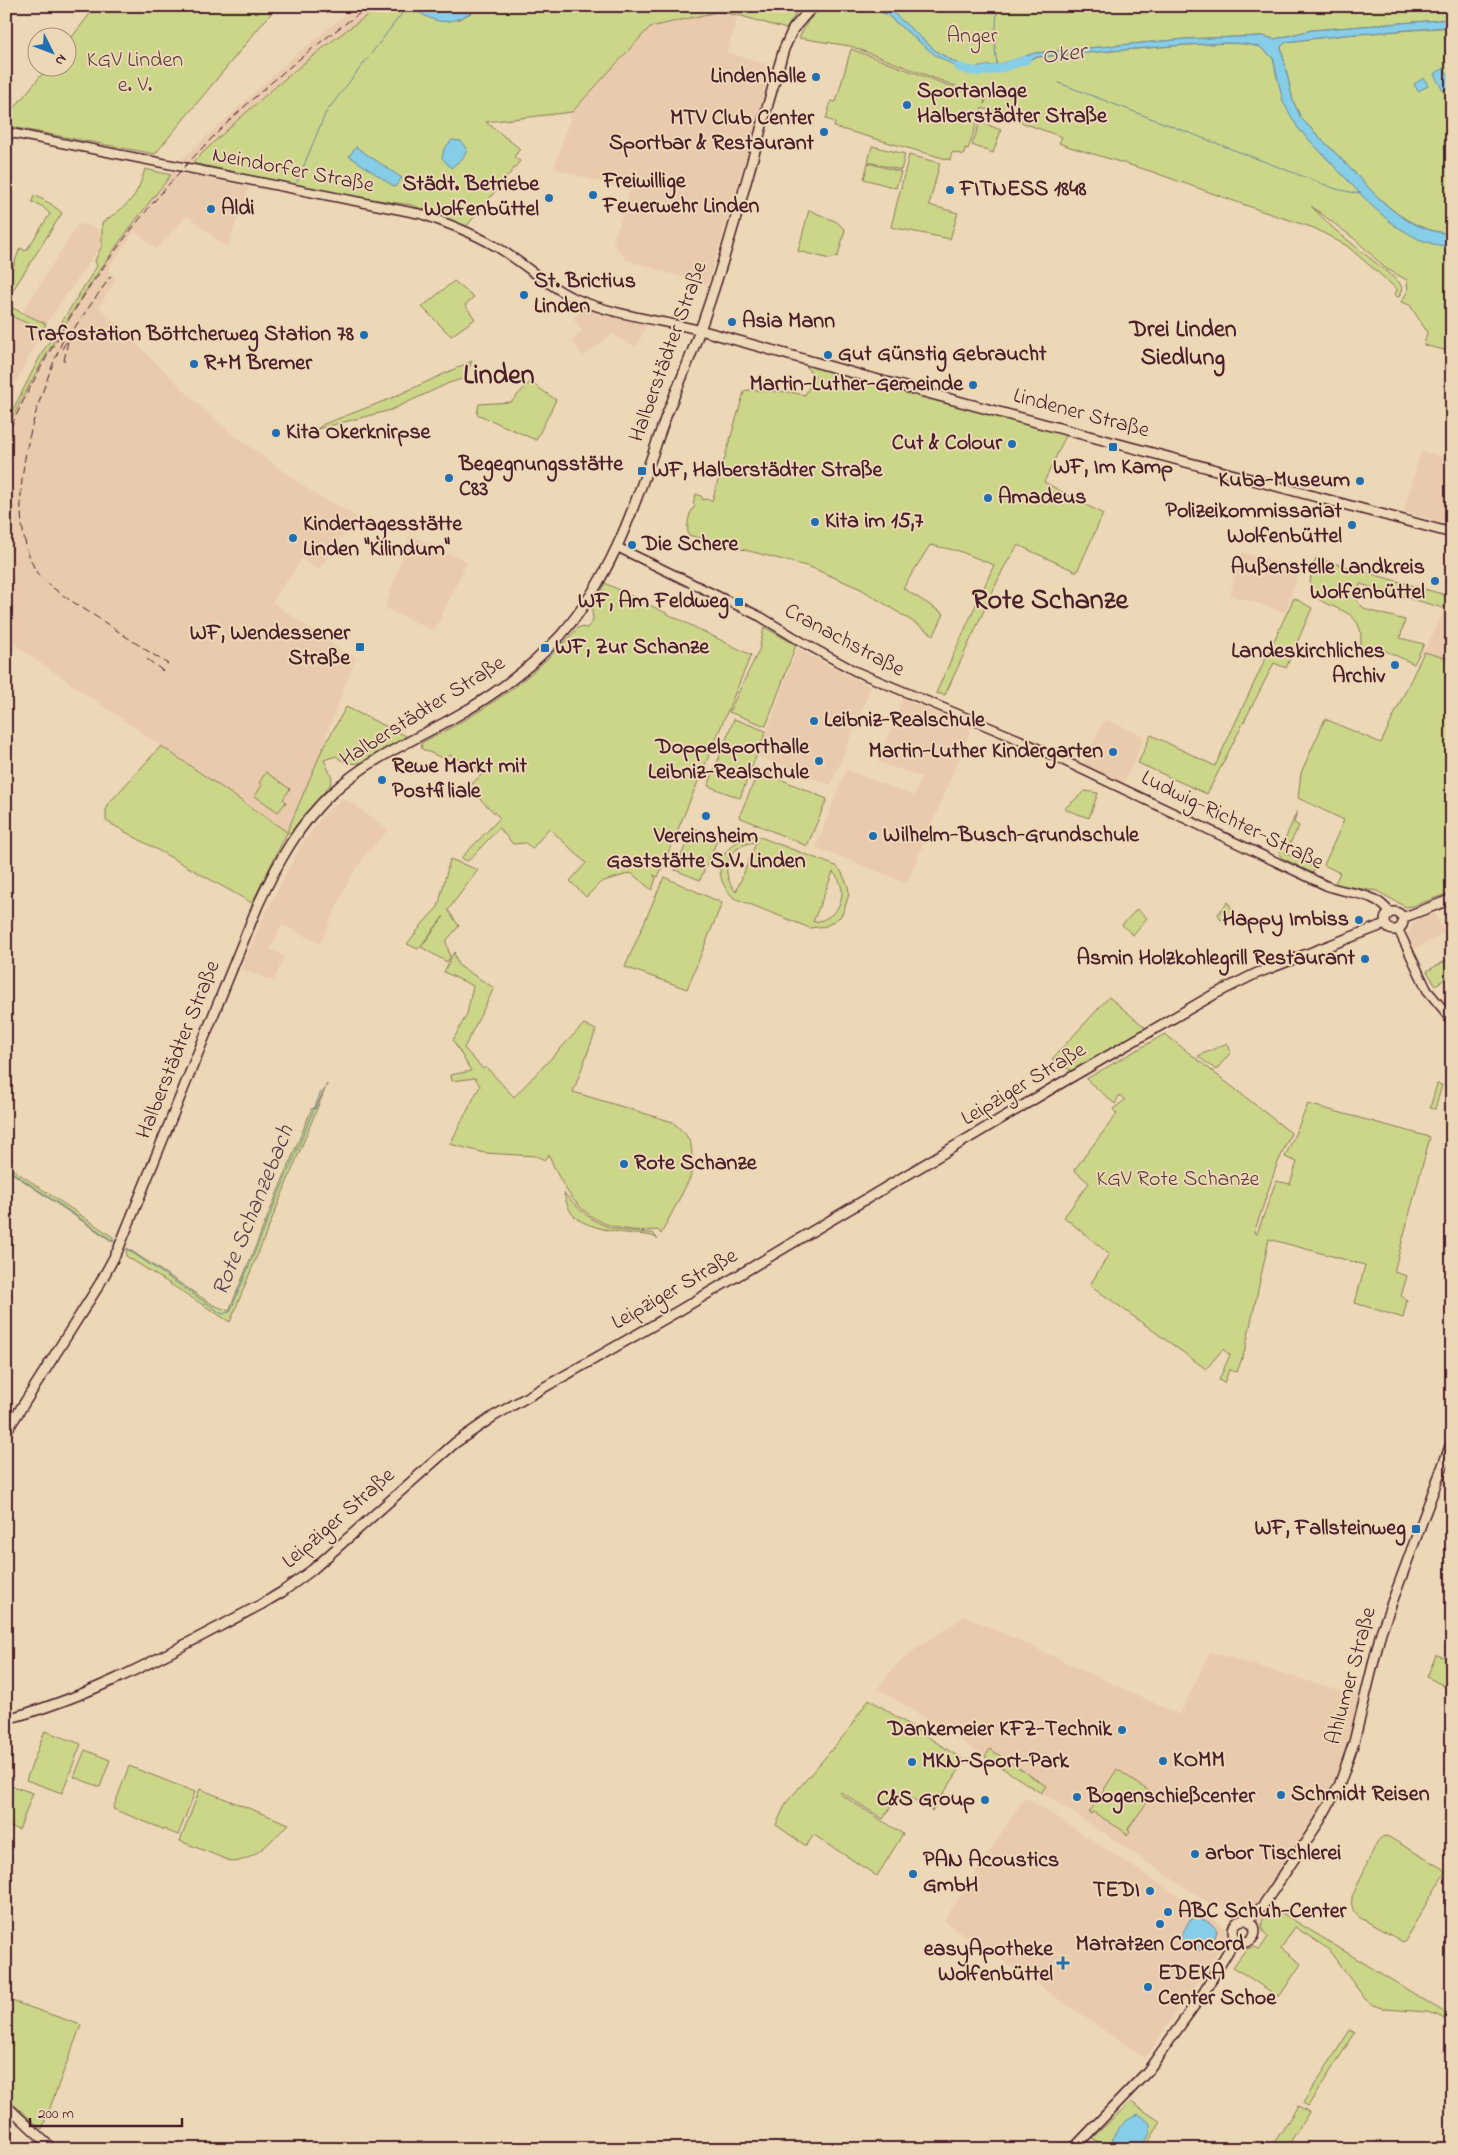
<svg xmlns="http://www.w3.org/2000/svg" width="1458" height="2155" viewBox="0 0 1458 2155" font-family="'Indie Flower',sans-serif">
	<style>
		.built { fill: #e9caac }
		.green { fill: #cbd689; stroke: #8a7a5a; fill-rule: evenodd }
		.water { fill: #86cde7; stroke: #6e879c }
		.lines { fill: none; stroke-linecap: round; stroke-linejoin: round }
		.stream { stroke: #6e879c; stroke-width: 1 }
		.river { stroke: #86cde7; stroke-width: 9 }
		.tertiary-casing { stroke: #4a1f2b; stroke-width: 11 }
		.secondary-casing { stroke: #4a1f2b; stroke-width: 12 }
		.primary-casing { stroke: #4a1f2b; stroke-width: 12 }
		.tertiary { stroke: #ecd7b6; stroke-width: 8 }
		.secondary { stroke: #ecd7b6; stroke-width: 9 }
		.primary { stroke: #ecd7b6; stroke-width: 9 }
		.rail { stroke: #4a1f2b; stroke-width: 1; stroke-dasharray: 8 4; stroke-linecap: butt }
		.poi-dot { fill: #1f6fb2; stroke: #ecd7b6; stroke-width: 2 }
		.labels { text-anchor: middle; dominant-baseline: central; stroke-width: 4; stroke-linejoin: round; paint-order: stroke }
		.park-label { font-size: 22px; fill: #5d3a39; stroke: #ecd7b6 }
		.poi-label { font-size: 22px; font-weight: bold; fill: #4a1f2b; stroke: #ecd7b6; text-anchor: start }
		.street-label { font-size: 22px; fill: #4a1f2b; stroke: #ecd7b6 }
		.water-label { font-size: 24px; font-style: italic; fill: #564251; stroke: #ecd7b6 }
		.neighbourhood-label { font-size: 24px; font-weight: bold; fill: #4a1f2b; stroke: #ecd7b6 }
		.district-label { font-size: 28px; font-weight: bold; fill: #4a1f2b; stroke: #ecd7b6 }
	</style>
	<rect width="100%" height="100%" fill="#ecd7b6"/>
	<filter id="ink" filterUnits="userSpaceOnUse"><feTurbulence type="fractalNoise" baseFrequency=".02" numOctaves="2"/><feDisplacementMap in="SourceGraphic" scale="10" xChannelSelector="R" yChannelSelector="G"/><feConvolveMatrix kernelMatrix="1 2 1 2 8 2 1 2 1" color-interpolation-filters="sRGB"/></filter>
	<g filter="url(#ink)">
		<path class="built" d="M356,6H374L370,9L372,12L325,45L267,93L182,174L249,187L227,247L187,215L156,249L135,231L112,262L108,272L116,278L99,307L207,413L223,427L316,495L356,516L318,570L302,559L272,602L343,652L356,657L325,738L322,750L287,832L6,639V431L42,361L80,297L128,228L171,175L181,160L291,59Z
			M717,12L738,15L727,52L771,66L757,124L707,285L627,260L613,243L630,191L554,168L572,112L650,27Z
			M78,224L95,227L101,233L99,248L46,324L22,313Z
			M583,308L648,323L636,347L612,334L584,356L572,342L582,330L573,318Z
			M16,318L43,330L7,399L6,336Z
			M1452,443V524L1404,512L1421,451L1447,458Z
			M410,535L467,562L434,631L385,608Z
			M1242,553L1300,568L1285,612L1230,595Z
			M1452,596V660L1424,652Z
			M797,649L871,687L831,785L758,756Z
			M903,699L972,727L907,883L816,847L846,770L914,796L922,777L878,762Z
			M1105,719L1142,735L1143,740L1125,781L1122,783L1083,764Z
			M341,799L349,801L388,830L366,854L348,881L320,944L282,924L270,949L284,956L274,981L241,969L264,916L303,842L323,815Z
			M1434,913L1445,932L1413,950L1408,935L1411,926L1418,919Z
			M965,1616L1180,1715L1210,1652L1362,1697L1348,1746L1326,1802L1309,1829L1255,1904L1232,1911L1207,1902L1078,1816L878,1688L896,1665L913,1651Z
			M1025,1797L1211,1917L1227,1930L1228,1937L1145,2058L944,1921Z
			M1452,2033V2061L1441,2052Z"/>
		<path class="green" d="M96,6H277L155,154L6,126V118L47,68H68V42Z
			M373,6H411L419,13L458,20L483,6H801L786,29L738,15L717,12L650,27L572,112L486,122L520,149L514,157L520,161L466,227L412,205L337,194L192,163C249,108 307,57 372,12Z
			M823,6H865L886,14L916,39L958,68L996,69L1037,57L1184,45L1229,43L1246,44L1260,47L1273,58L1277,77L1298,128L1359,192L1426,242L1452,246V352L1424,345L1427,332L1410,305L1401,302L1408,291L1407,280L1385,268L1356,240L1311,206L1333,228L1399,282L1402,288L1399,297L1395,296L1397,289L1347,246L1314,228L1262,211L1150,171L1070,147L1059,143L1062,137L982,108L968,149L965,148L964,155L952,152L950,160L834,127L835,122L826,119L831,101L836,102L851,49L985,99L984,104L987,98L850,46L799,38L808,21Z
			M885,6H1452V19L1312,30L1275,39L1262,36L1185,39L1036,53L997,65L971,68L960,65L937,52Z
			M1452,27V234C1404,230 1380,199 1349,167C1333,150 1317,135 1301,118L1293,101L1281,47L1286,42L1344,35Z
			M980,122L1001,130L993,153L972,145Z
			M872,146L905,154L901,170L868,162Z
			M909,155L940,163L929,205L958,213L950,239L891,227Z
			M868,163L901,172L896,188L864,179Z
			M145,169L171,175C106,256 51,337 6,431V423L42,353L97,266L95,261L102,245V223C128,204 136,201 145,169Z
			M34,195L51,204L62,213L6,301V286L20,248L26,251L50,214L42,206L32,202Z
			M809,210L837,222L845,230L838,256L830,259L798,251Z
			M454,281L474,297L465,305L475,319L451,336L422,307Z
			M6,305L46,324L43,330L6,314Z
			M806,360L1068,431L1044,482L1103,514L1077,572L1018,545L1003,569L945,695L936,693L994,565L959,551L930,545L903,588L944,614L934,635L861,589L810,567L688,535C687,525 688,512 696,505L693,504L696,494L701,496L703,500L706,499L712,501L744,392L747,390L790,392L805,395L815,376L807,368Z
			M472,361L465,378L449,383L391,410L317,429L324,424L387,400Z
			M530,382L556,400L536,440L477,414L479,404L511,402Z
			M1316,558L1449,596L1443,608L1360,584L1357,600L1359,604L1367,610L1405,620L1400,638L1424,644L1414,664L1384,650L1380,657L1360,648C1369,601 1318,614 1311,588C1308,579 1314,567 1316,558Z
			M605,583L751,655L658,877L653,875L656,878L652,890L631,873L601,882L586,897L570,881L586,863L549,828L532,849L526,843L513,844L499,828L468,861L461,858L500,818L468,788L484,772L450,755L445,759L422,749L421,743C450,729 478,713 505,694C532,675 556,651 579,627L587,628L593,621L592,609Z
			M1294,598L1312,608L1286,668L1274,663L1207,794L1138,763L1151,735L1215,766Z
			M764,627L796,645L766,726L729,712L759,650Z
			M1424,652L1452,660V892L1413,906L1406,907L1377,891L1350,887L1335,883L1340,873L1324,865L1344,820L1298,798L1301,773L1325,719L1381,743Z
			M346,707L410,738C390,748 356,777 336,756L324,760L332,778L330,785L290,833H287L252,903L106,821V810L109,803L161,746L287,832L322,750Z
			M734,719L766,731L740,798L708,786Z
			M759,770L827,799L807,846L739,817Z
			M266,772L290,789L283,799L286,802L278,812L255,796L262,785L259,783Z
			M1085,791L1098,793L1089,818L1064,809Z
			M1297,811L1294,823L1299,826L1285,853L1315,868L1313,873L1282,858L1279,854Z
			M693,828L718,838L700,880L675,870Z
			M752,836L760,837L836,866L841,871L848,886L849,894L844,910L840,917L826,926L810,928L734,898C709,875 719,844 752,836ZM756,842V843L736,892C718,871 727,845 756,842ZM833,872C852,891 839,920 813,922Z
			M450,859L478,870L448,910L459,926L446,941L450,957L447,962L421,947L444,916L418,949L407,944L424,922L438,907Z
			M664,877L722,903L687,989L625,967Z
			M1228,902L1234,914L1221,920L1218,914Z
			M1137,909L1147,918L1133,935L1122,925Z
			M454,952L458,965L494,988L464,1048L483,1069L486,1067L514,1097L584,1024L596,1030L573,1092L673,1122L686,1135L691,1144L693,1166L690,1178L661,1234L658,1230C599,1235 570,1209 549,1155L545,1160L536,1156L485,1153L450,1144L480,1086L475,1078L452,1081L451,1075L471,1071L453,1040L467,1014L473,986L444,972Z
			M1447,960L1452,969V975L1435,985L1427,971Z
			M1109,997L1147,1029L1072,1071L1052,1059Z
			M1165,1034L1291,1133L1276,1167L1254,1233L1257,1234L1276,1181L1290,1184L1297,1162L1285,1157L1308,1104L1430,1137L1394,1272L1407,1276L1401,1296L1407,1300L1403,1318L1355,1303L1365,1265L1269,1239L1245,1350L1237,1372L1229,1370L1224,1383L1219,1380L1230,1355L1223,1349L1206,1369L1090,1285L1109,1254L1064,1217L1089,1183L1074,1170L1117,1114L1113,1109L1125,1100L1119,1095L1115,1104L1086,1079Z
			M1227,1043L1231,1052L1216,1070L1198,1056Z
			M327,1084L230,1322L126,1256L127,1248L213,1305L229,1311L312,1108L315,1109Z
			M1437,1084L1442,1085L1435,1109L1430,1108Z
			M6,1165L113,1237V1242L6,1169Z
			M564,1193C594,1227 610,1231 653,1233L658,1240C653,1234 644,1235 636,1234C620,1233 589,1228 576,1218C569,1212 566,1202 564,1193Z
			M1436,1655L1452,1659V1690L1427,1677Z
			M869,1699L965,1761L932,1811L901,1791L883,1819L841,1792L840,1794L903,1834L877,1876L814,1835L806,1846L776,1825L786,1803L846,1733Z
			M45,1731L81,1744L62,1793L26,1780Z
			M990,1749L1046,1786L1041,1793L985,1757Z
			M85,1750L110,1760L100,1787L74,1777Z
			M129,1766L195,1792L178,1835L113,1809Z
			M1117,1769L1153,1794L1128,1829L1130,1831L1127,1836L1125,1832L1093,1812L1091,1814L1089,1813Z
			M6,1784L33,1793L19,1830L6,1825Z
			M200,1789L289,1824C272,1839 256,1860 233,1862L180,1841Z
			M1387,1836L1443,1869L1445,1872L1408,1935V1939L1403,1942L1359,1917C1352,1911 1351,1906 1352,1897L1377,1842L1382,1837Z
			M1269,1905L1452,2017V2023L1437,2015L1427,2012L1385,2009L1373,2005L1365,1999L1328,1949L1295,1927L1281,1948L1301,1964L1279,1997L1233,1967L1246,1949L1254,1947L1260,1949L1268,1937C1257,1927 1263,1916 1269,1905Z
			M6,1999L81,2025L42,2129L6,2098Z
			M1350,2030L1355,2033L1308,2106L1303,2103Z
			M1131,2102L1161,2122L1144,2149H1110L1092,2138Z
			M1298,2106L1309,2112L1286,2149H1270Z"/>
		<path class="water" d="M411,6H483C454,23 440,30 411,6Z
			M865,6L887,7L937,52L960,65L971,68L997,65L1035,53L1185,39L1262,36L1275,39L1312,30L1452,19V27H1448L1344,35L1286,42L1281,47L1293,101L1301,118C1317,135 1333,150 1349,167C1380,199 1403,230 1452,234V246L1437,245L1418,239L1394,225L1372,206L1298,128L1283,102L1273,58L1260,47L1246,44L1229,43L1184,45L1037,57L996,69L969,71L958,68L935,55L886,14Z
			M1444,68L1452,81V86L1443,91L1434,74Z
			M1424,78L1428,86L1418,91L1414,84Z
			M452,140L461,141L467,150L464,157L451,168L442,158L444,149Z
			M356,147L402,178L395,187L349,156Z
			M1194,1918C1202,1918 1214,1923 1217,1931C1211,1954 1195,1957 1180,1938L1189,1921Z
			M1138,2114C1158,2125 1151,2133 1140,2149H1125L1112,2143C1114,2129 1126,2120 1138,2114Z"/>
		<g class="lines">
			<path class="stream" d="M997,6L995,49L997,65
				M371,54L403,12L411,6
				M1059,83L1336,189L1355,193L1361,192
				M297,182L326,112L368,58
				M1449,341L1452,331
				M6,1168L115,1242
				M127,1249L222,1314L230,1312L321,1092"/>
			<path class="river" d="M959,67C982,78 1004,66 1026,60"/>
			<g class="tertiary-casing">
				<path id="tertiary" d="M6,132L421,214C446,223 471,232 495,246C522,261 545,285 574,298C613,315 659,320 700,330
					M617,547L761,617L802,642L855,671L1020,740L1327,886C1350,895 1375,891 1390,913
					M1398,929L1427,990L1452,1020
					M6,2105L53,2149"/>
			</g>
			<g class="secondary-casing">
				<path id="secondary" d="M700,330L864,376L1452,533
					M6,1432L99,1285L118,1250L258,905C277,864 299,823 333,792C367,760 412,741 453,718C493,696 530,669 561,635C615,574 638,495 665,419C675,393 687,367 696,341C731,246 755,146 784,49L793,29L813,6
					M1233 1931a11 11 0 1 1 22 0a11 11 0 1 1-22 0Z
					M1248,1921L1264,1904L1319,1822L1339,1786L1354,1742L1381,1632L1452,1441
					M1073,2149L1147,2072L1204,1992L1236,1938"/>
			</g>
			<g class="primary-casing">
				<path id="primary" d="M1385 921a9 9 0 1 1 18 0a9 9 0 1 1-18 0Z
					M1402,918L1452,899
					M6,1719C97,1696 179,1647 262,1604L282,1592L312,1570L455,1443L494,1416L680,1310L1056,1086L1213,995L1255,974L1385,924"/>
			</g>
			<use href="#tertiary" class="tertiary"/>
			<use href="#secondary" class="secondary"/>
			<use href="#primary" class="primary"/>
			<path class="rail" d="M63,340C34,406 0,507 37,573C54,592 77,604 98,618C121,633 144,649 168,664
				M62,349L77,324L111,276
				M64,361L68,341
				M6,437C88,258 209,118 370,6
				M147,659L163,671"/>
		</g>
	</g>
	<g class="poi-dot">
		<circle cx="816" cy="77" r="5"/>
		<circle cx="907" cy="105" r="5"/>
		<circle cx="824" cy="132" r="5"/>
		<circle cx="950" cy="190" r="5"/>
		<circle cx="593" cy="195" r="5"/>
		<circle cx="549" cy="198" r="5"/>
		<circle cx="211" cy="209" r="5"/>
		<circle cx="524" cy="295" r="5"/>
		<circle cx="732" cy="322" r="5"/>
		<circle cx="364" cy="335" r="5"/>
		<circle cx="828" cy="355" r="5"/>
		<circle cx="194" cy="364" r="5"/>
		<circle cx="973" cy="385" r="5"/>
		<circle cx="276" cy="433" r="5"/>
		<circle cx="1012" cy="444" r="5"/>
		<rect x="1108" y="442" width="10" height="10" rx="2.5"/>
		<rect x="637" y="466" width="10" height="10" rx="2.5"/>
		<circle cx="449" cy="478" r="5"/>
		<circle cx="1360" cy="481" r="5"/>
		<circle cx="988" cy="498" r="5"/>
		<circle cx="815" cy="522" r="5"/>
		<circle cx="1352" cy="525" r="5"/>
		<circle cx="293" cy="538" r="5"/>
		<circle cx="632" cy="545" r="5"/>
		<circle cx="1435" cy="581" r="5"/>
		<rect x="734" y="597" width="10" height="10" rx="2.5"/>
		<rect x="355" y="642" width="10" height="10" rx="2.5"/>
		<rect x="540" y="643" width="10" height="10" rx="2.5"/>
		<circle cx="1395" cy="665" r="5"/>
		<circle cx="814" cy="721" r="5"/>
		<circle cx="1113" cy="752" r="5"/>
		<circle cx="819" cy="761" r="5"/>
		<circle cx="382" cy="780" r="5"/>
		<circle cx="706" cy="816" r="5"/>
		<circle cx="873" cy="836" r="5"/>
		<circle cx="1359" cy="920" r="5"/>
		<circle cx="1365" cy="959" r="5"/>
		<circle cx="624" cy="1164" r="5"/>
		<rect x="1411" y="1524" width="10" height="10" rx="2.5"/>
		<circle cx="1122" cy="1730" r="5"/>
		<circle cx="1163" cy="1761" r="5"/>
		<circle cx="912" cy="1762" r="5"/>
		<circle cx="1281" cy="1795" r="5"/>
		<circle cx="1077" cy="1797" r="5"/>
		<circle cx="985" cy="1800" r="5"/>
		<circle cx="1195" cy="1854" r="5"/>
		<circle cx="913" cy="1874" r="5"/>
		<circle cx="1150" cy="1891" r="5"/>
		<circle cx="1168" cy="1912" r="5"/>
		<circle cx="1160" cy="1924" r="5"/>
		<path d="M1060.5 1955.5h5v5h5v5h-5v5h-5v-5h-5v-5h5z"/>
		<circle cx="1148" cy="1987" r="5"/>
	</g>
	<g class="labels">
		<g class="park-label">
			<text x="972" y="37">Anger</text>
			<text x="135" y="61">KGV Linden<tspan x="135" dy="25">e. V.</tspan></text>
			<text x="1178" y="1180">KGV Rote Schanze</text>
		</g>
		<g class="poi-label">
			<text x="806" y="77" text-anchor="end">Lindenhalle</text>
			<text x="917" y="92">Sportanlage<tspan x="917" dy="25">Halberstädter Straße</tspan></text>
			<text x="814" y="119" text-anchor="end">MTV Club Center<tspan x="814" dy="25">Sportbar &amp; Restaurant</tspan></text>
			<text x="603" y="182">Freiwillige<tspan x="603" dy="25">Feuerwehr Linden</tspan></text>
			<text x="539" y="185" text-anchor="end">Städt. Betriebe<tspan x="539" dy="25">Wolfenbüttel</tspan></text>
			<text x="960" y="190">FITNESS 1848</text>
			<text x="221" y="209">Aldi</text>
			<text x="534" y="282">St. Brictius<tspan x="534" dy="25">Linden</tspan></text>
			<text x="742" y="322">Asia Mann</text>
			<text x="354" y="335" text-anchor="end">Trafostation Böttcherweg Station 78</text>
			<text x="838" y="355">Gut Günstig Gebraucht</text>
			<text x="204" y="364">R+M Bremer</text>
			<text x="963" y="385" text-anchor="end">Martin-Luther-Gemeinde</text>
			<text x="286" y="433">Kita Okerknirpse</text>
			<text x="1002" y="444" text-anchor="end">Cut &amp; Colour</text>
			<text x="459" y="465">Begegnungsstätte<tspan x="459" dy="25">C83</tspan></text>
			<text x="1113" y="468" text-anchor="middle">WF, Im Kamp</text>
			<text x="652" y="471">WF, Halberstädter Straße</text>
			<text x="1350" y="481" text-anchor="end">Kuba-Museum</text>
			<text x="998" y="498">Amadeus</text>
			<text x="1342" y="512" text-anchor="end">Polizeikommissariat<tspan x="1342" dy="25">Wolfenbüttel</tspan></text>
			<text x="825" y="522">Kita im 15,7</text>
			<text x="303" y="525">Kindertagesstätte<tspan x="303" dy="25">Linden "Kilindum"</tspan></text>
			<text x="642" y="545">Die Schere</text>
			<text x="1425" y="568" text-anchor="end">Außenstelle Landkreis<tspan x="1425" dy="25">Wolfenbüttel</tspan></text>
			<text x="729" y="602" text-anchor="end">WF, Am Feldweg</text>
			<text x="350" y="634" text-anchor="end">WF, Wendessener<tspan x="350" dy="25">Straße</tspan></text>
			<text x="555" y="648">WF, Zur Schanze</text>
			<text x="1385" y="652" text-anchor="end">Landeskirchliches<tspan x="1385" dy="25">Archiv</tspan></text>
			<text x="824" y="721">Leibniz-Realschule</text>
			<text x="809" y="748" text-anchor="end">Doppelsporthalle<tspan x="809" dy="25">Leibniz-Realschule</tspan></text>
			<text x="1103" y="752" text-anchor="end">Martin-Luther Kindergarten</text>
			<text x="392" y="767">Rewe Markt mit<tspan x="392" dy="25">Postfiliale</tspan></text>
			<text x="883" y="836">Wilhelm-Busch-Grundschule</text>
			<text x="706" y="837" text-anchor="middle">Vereinsheim<tspan x="706" dy="25">Gaststätte S.V. Linden</tspan></text>
			<text x="1349" y="920" text-anchor="end">Happy Imbiss</text>
			<text x="1355" y="959" text-anchor="end">Asmin Holzkohlegrill Restaurant</text>
			<text x="634" y="1164">Rote Schanze</text>
			<text x="1406" y="1529" text-anchor="end">WF, Fallsteinweg</text>
			<text x="1112" y="1730" text-anchor="end">Dankemeier KFZ-Technik</text>
			<text x="1173" y="1761">KOMM</text>
			<text x="922" y="1762">MKN-Sport-Park</text>
			<text x="1291" y="1795">Schmidt Reisen</text>
			<text x="1087" y="1797">Bogenschießcenter</text>
			<text x="975" y="1800" text-anchor="end">C&amp;S Group</text>
			<text x="1205" y="1854">arbor Tischlerei</text>
			<text x="923" y="1861">PAN Acoustics<tspan x="923" dy="25">GmbH</tspan></text>
			<text x="1140" y="1891" text-anchor="end">TEDI</text>
			<text x="1178" y="1912">ABC Schuh-Center</text>
			<text x="1160" y="1945" text-anchor="middle">Matratzen Concord</text>
			<text x="1053" y="1950" text-anchor="end">easyApotheke<tspan x="1053" dy="25">Wolfenbüttel</tspan></text>
			<text x="1158" y="1974">EDEKA<tspan x="1158" dy="25">Center Schoe</tspan></text>
		</g>
		<g class="street-label">
			<text transform="translate(293 171) rotate(11)">Neindorfer Straße</text>
			<text transform="translate(669 352) rotate(-70)">Halberstädter Straße</text>
			<text transform="translate(1081 414) rotate(15)">Lindener Straße</text>
			<text transform="translate(844 641) rotate(28)">Cranachstraße</text>
			<text transform="translate(423 712) rotate(-32)">Halberstädter Straße</text>
			<text transform="translate(1232 821) rotate(26)">Ludwig-Richter-Straße</text>
			<text transform="translate(179 1050) rotate(-68)">Halberstädter Straße</text>
			<text transform="translate(1024 1085) rotate(-31)">Leipziger Straße</text>
			<text transform="translate(675 1290) rotate(-30)">Leipziger Straße</text>
			<text transform="translate(339 1519) rotate(-41)">Leipziger Straße</text>
			<text transform="translate(1352 1676) rotate(-75)">Ahlumer Straße</text>
		</g>
		<g class="water-label">
			<text transform="translate(1064 55) rotate(-7)">Oker</text>
			<text transform="translate(254 1211) rotate(-68)">Rote Schanzebach</text>
		</g>
		<g class="neighbourhood-label">
			<text x="1183" y="330">Drei Linden<tspan x="1183" dy="28">Siedlung</tspan></text>
		</g>
		<g class="district-label">
			<text x="499" y="376">Linden</text>
			<text x="1050" y="601">Rote Schanze</text>
		</g>
	</g>
	<rect width="1458" height="2155" fill="none" stroke="#ecd7b6" stroke-width="25"/>
	<rect x="12" y="12" width="1433" height="2130" fill="none" stroke="#4a1f2b" stroke-width="2" filter="url(#ink)"/>
	<g transform="translate(52 52) rotate(132)"><circle r="24" fill="#ecd7b6" stroke="#ab8d7e"/>
	<path d="M0-4L9 19L0 12L-9 19Z" fill="#1f6fb2"/>
	<text y="-8" font-size="14" font-weight="bold" text-anchor="middle" fill="#4a1f2b">N</text>
	</g>
	<path d="M30 2118v8h152v-8" fill="none" stroke="#4a1f2b" stroke-width="2.5"/>
	<text x="38" y="2118" font-size="15" fill="#4a1f2b" stroke="#ecd7b6" stroke-width="4" paint-order="stroke">200 m</text>
</svg>
